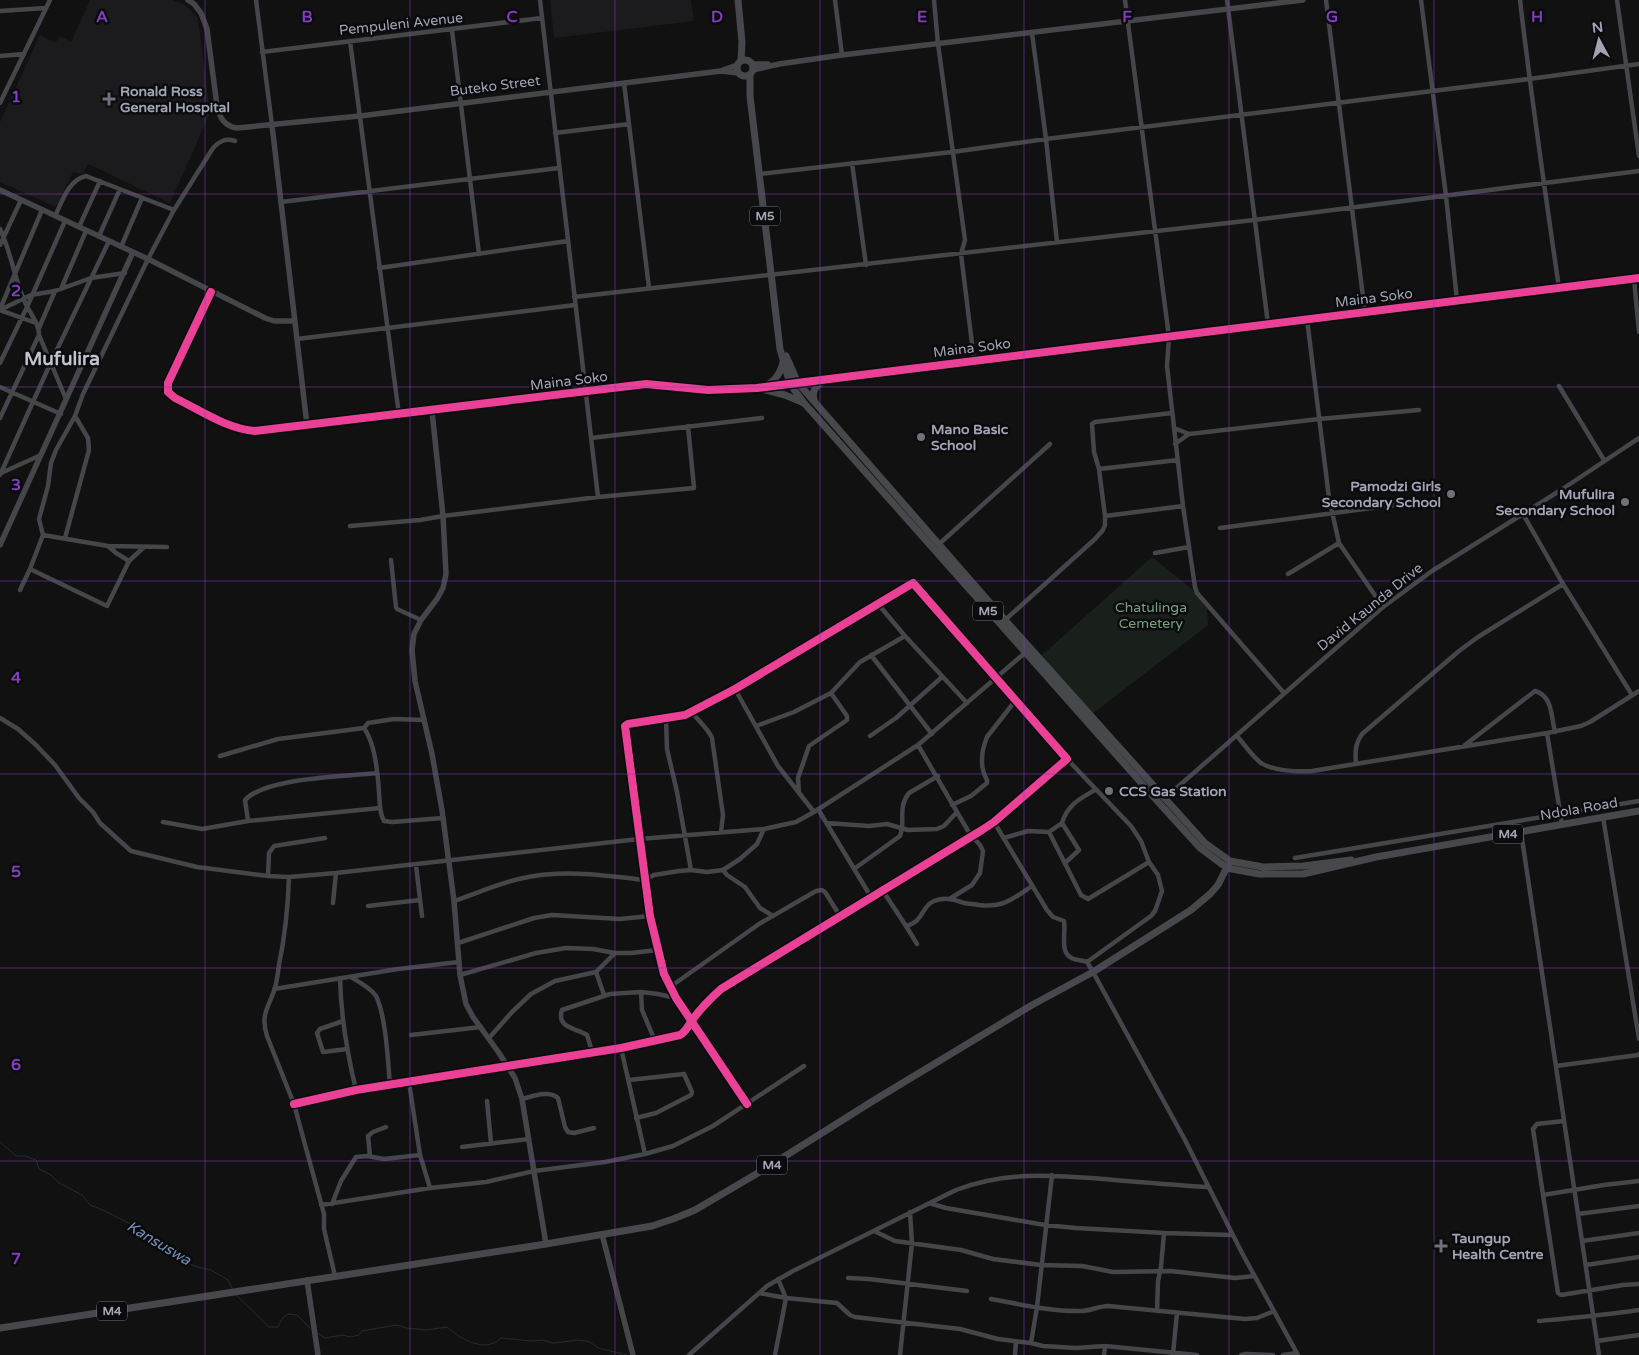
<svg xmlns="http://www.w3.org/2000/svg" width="1639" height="1355" viewBox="0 0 1639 1355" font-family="'Varela Round',sans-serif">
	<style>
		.built { fill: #1b1b1d }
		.green { fill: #19201b }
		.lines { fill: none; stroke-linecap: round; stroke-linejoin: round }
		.stream { stroke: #242b33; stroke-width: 1 }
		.minor { stroke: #45464a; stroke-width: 4.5 }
		.tertiary { stroke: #45464a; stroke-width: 5.5 }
		.primary { stroke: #47484c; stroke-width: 7 }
		.cycleway-casing { stroke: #0b0b0d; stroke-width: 11 }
		.cycleway { stroke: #ea4096; stroke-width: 8 }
		.grid { fill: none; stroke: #813ebd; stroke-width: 1; stroke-opacity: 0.55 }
		.poi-dot { fill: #6e717b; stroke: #0b0b0d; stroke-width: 2 }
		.labels { text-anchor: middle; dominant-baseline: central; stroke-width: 5; stroke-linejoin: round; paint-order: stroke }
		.shield { fill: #0b0b0d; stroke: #737682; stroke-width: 1 }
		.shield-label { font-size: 12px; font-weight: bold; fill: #a0a4b4 }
		.street-label { font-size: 14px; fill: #a0a4b4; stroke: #0b0b0d }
		.poi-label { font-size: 14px; font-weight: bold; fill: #a0a4b4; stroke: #0b0b0d; text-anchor: start }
		.park-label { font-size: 14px; fill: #75a17b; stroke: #0b0b0d }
		.water-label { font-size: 15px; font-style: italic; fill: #7390b4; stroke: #0b0b0d }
		.district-label { font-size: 19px; font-weight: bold; fill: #c1c4d0; stroke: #0b0b0d }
		.grid-label { font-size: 16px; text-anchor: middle; font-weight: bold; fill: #813ebd; stroke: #0b0b0d; stroke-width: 5; stroke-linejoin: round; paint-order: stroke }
	</style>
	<rect width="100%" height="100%" fill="#111"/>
	<path class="built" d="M90,0H173L187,6L198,19L210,113L170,203L88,164L83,174L73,172L56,207L0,182V122L40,35L55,43L60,36L71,42Z
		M550,0H691L694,21L554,38Z"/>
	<path class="green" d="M1152,557L1193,590L1207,609L1208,625L1092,714L1041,656Z"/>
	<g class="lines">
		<path class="stream" d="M0,1142L16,1156H25L36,1160L39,1169L51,1175L59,1183L82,1195L90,1205L105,1211L152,1235L178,1257L194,1266L211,1270L228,1280L233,1290
			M235,1294L269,1327H278L282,1319L288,1314L297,1315L310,1328
			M317,1333L325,1338L342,1335L351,1337L359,1335L362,1331L396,1325L407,1328L426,1330L447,1327C461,1339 485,1354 501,1338L531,1341L542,1340L554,1343L579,1340L590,1342L598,1348L627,1355"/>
		<path class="minor" d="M256,0L272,125
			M540,0L598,497
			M835,0L842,55
			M934,0L938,44L965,240L961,254L974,360
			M1125,0L1169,337L1167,366L1183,506L1195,587L1197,593L1284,693
			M1227,0L1268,324
			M1326,0L1365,313
			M1421,0L1446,196L1457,300
			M1520,0C1531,96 1545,192 1559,288
			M1617,0L1639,156
			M0,11L46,8
			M452,30L479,254
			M1032,33L1046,139L1057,242
			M350,41L399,415
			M262,52L542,18
			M0,56L24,54
			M624,83L649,288
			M0,103L50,0
			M555,133L629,124
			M852,163L866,265
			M760,174L952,152L1046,139L1529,79L1639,64
			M281,202L559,168
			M55,216C62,202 68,180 86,176L174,210
			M79,227L100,181
			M0,229C11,252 14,277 24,300C28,311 40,324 39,335L66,399
			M99,236L120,189
			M0,245L21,200
			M121,247L142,198
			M379,268L568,241
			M1634,279L1639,332
			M61,289L86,231
			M211,292L168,383V392L175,398L243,430L255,431L307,425
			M574,297L1254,220L1639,171
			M0,309L42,210
			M0,310L31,295L55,291L91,278L125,273
			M0,310L36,323
			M1307,319L1329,498L1339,543L1383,607
			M39,328L55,291
			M297,339L575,305
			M0,363L27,307L65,221
			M1559,386L1604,460
			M0,387L61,414
			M75,416L56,450L51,463L48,486L39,519L43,535L108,546L116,553L129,561
			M0,418L39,335
			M1174,428L1189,434
			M591,438L762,418
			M1175,444L1189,434L1319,419L1419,410
			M1099,469L1178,460
			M1,473L41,455
			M0,475L51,362L109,241
			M1523,514L1563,584L1632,695
			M1105,516L1183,506
			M350,526L420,520L443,516L598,497L694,488L688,426
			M1220,528L1402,504
			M65,538L89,450L88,438L75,416L83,394L148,259L174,210L213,148C220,141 225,138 235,141
			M938,545L1050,444
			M108,546L167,547
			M1155,553L1189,547
			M391,560L396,607L397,609L421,620
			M30,569L107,606L129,561L143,548
			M1288,574L1339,543
			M20,590L30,569L43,535
			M1005,620L1095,539L1103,530L1105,525V516L1099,469L1094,452L1092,424L1095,422L1172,413
			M905,636L967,703
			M871,655L932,734
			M735,689L778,766L814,812
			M691,711C698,721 708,728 712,738L723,815L721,832
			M0,718L18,729L36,745L55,765L79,798L93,812L100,823L131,851L197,867L268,876L289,877L336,873L639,839L764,829L796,822L814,812L918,745L1027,651
			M666,719L667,749L677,792L691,870
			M756,726L794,712L831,693L860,662L905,636L878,604
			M364,728L368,723L394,719L424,720
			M1547,733L1562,824
			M870,736L896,718L942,677
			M1237,736C1244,744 1252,756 1261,763C1273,771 1298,772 1312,771L1547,733L1581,726L1590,722L1639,691
			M918,745L971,836
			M1465,745L1535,691C1553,696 1551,717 1555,732
			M220,756L278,739L364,728C375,743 378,775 379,793C380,802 379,813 384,821L392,822L443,818
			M1067,759L1131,826L1141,841L1149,862L1158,875L1162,891L1155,911L1151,916L1087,962
			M1356,764C1355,752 1355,744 1362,734L1459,651L1478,637L1563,584
			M799,793L798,778L809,746L847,720V716L831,693
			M1164,799L1383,607L1432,571L1561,490L1639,438
			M952,805L971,796L987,783V780C979,766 981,752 987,737L1015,701
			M818,809L871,897
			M1603,817L1639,1039
			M248,821L245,800C266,777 345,777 377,773
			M163,822L202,829L248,821L380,808
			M994,822L1047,910L1053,917L1064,921C1066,931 1060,951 1070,957C1075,961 1082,960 1087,962L1093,972L1185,1140L1242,1253L1298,1355
			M827,823L869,826L887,824L908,830L937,829L944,826L957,812
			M1049,832L1081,895L1088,899L1149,862
			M1521,832L1599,1355
			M1004,838L1028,831L1049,832L1062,823
			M1295,858L1639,801
			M1065,863L1079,850L1062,823C1067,805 1081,798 1095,790
			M416,865L422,916
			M854,869L900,836C906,821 897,808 909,793L938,776
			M723,870L727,875L745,887L760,908L773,916
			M268,876L269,853L274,846L325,838
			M289,877C288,907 285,936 279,965C278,973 277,981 275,988C269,1007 260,1014 267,1036L294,1104L304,1141L324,1214V1229L335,1276
			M883,891L906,926C924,922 921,906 934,901C945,897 953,899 964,903C969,904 974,904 979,905C1003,908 1013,899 1032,886
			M951,898L972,885L980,873L983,851L980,845L972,836
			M454,901C475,894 497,884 519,879C561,869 603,875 644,880L654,875L679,871L691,870L707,872L723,870L740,859L757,844L764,829
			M333,903L336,873
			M368,906L420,900
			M906,926L917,944
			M458,943L534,918L552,915L620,919L650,916
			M596,972L604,995
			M460,975L536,953L566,948L593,949L615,953H631L658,950
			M351,977C359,982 371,988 376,996C386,1016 388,1062 390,1085
			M340,978C341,1016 347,1053 356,1090
			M670,987L759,924L816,891L822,890L825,892L840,916
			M274,989L398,969L459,962
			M641,992L642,1010L655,1041
			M343,1021L320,1029L317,1033L323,1052L347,1049
			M411,1035L481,1027
			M489,1038L512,1012L531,994L555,981L596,972L615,953
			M592,1051L587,1035C576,1028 556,1028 562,1010L610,994L641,992L658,994L676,998
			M1556,1066L1638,1055L1639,1054
			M629,1080L684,1074L692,1092L691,1095L656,1113L636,1118
			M409,1082L420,1155L430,1188
			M522,1099C534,1096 549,1090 558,1098L565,1127L568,1132L574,1133L594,1128
			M487,1101L491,1143
			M294,1104L356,1090L621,1048L680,1035C687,1031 688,1025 693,1019C701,1008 711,998 721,989L982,830L994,822L1067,759L913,583L735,689L685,715L628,724L625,726L650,916L664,974L676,998L747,1104
			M1564,1121L1537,1124L1533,1129L1558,1293L1561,1295L1623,1285L1639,1284
			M462,1147L529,1139
			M645,1154L673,1146L713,1126L804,1066
			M370,1156L368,1136L373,1132L386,1127
			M1543,1195L1604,1185L1639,1181
			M929,1203L946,1208L1045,1225L1076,1228L1164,1233L1232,1235
			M332,1204L341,1181L356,1157L367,1156L384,1159L420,1155
			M321,1205L430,1188L486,1182L534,1171L605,1162L645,1154L621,1048
			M1578,1214L1639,1206
			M874,1231L895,1241L961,1250L993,1259L1041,1265L1082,1266L1113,1272L1170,1271L1235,1278L1254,1276
			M1582,1241L1639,1233
			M1586,1265L1639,1257
			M848,1278L869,1279L967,1291
			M759,1293L786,1298L837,1303L850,1315L855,1317L960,1329L998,1339L1031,1343L1037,1307L1052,1175
			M991,1299C1020,1304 1051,1312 1081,1311C1090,1311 1099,1306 1108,1306L1245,1319L1257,1318L1274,1311
			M1157,1311L1158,1281L1161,1267L1164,1233
			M1539,1321C1572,1318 1606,1315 1639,1310
			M1597,1341L1639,1335
			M1031,1343L1043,1346L1076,1348L1105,1346L1197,1355
			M1173,1354L1177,1313
			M689,1355L767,1286L793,1271L956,1190C1006,1171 1052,1175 1104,1179C1138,1182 1173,1185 1207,1187
			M775,1355L786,1298L778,1279
			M900,1355L912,1243L910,1212
			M1015,1355L1016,1342
			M1104,1355L1105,1346
			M1241,1355L1246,1354L1273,1355
			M1283,1355L1297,1353"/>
		<path class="tertiary" d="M188,0L194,4L201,13L207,29L217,106C220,118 224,126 237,128L360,116L721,71L738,73
			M753,64H768
			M723,70L737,65
			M753,70L779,64L842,55L1303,0
			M272,125L307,425L646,384L708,390L757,388L1639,278
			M0,190L148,259L265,318L274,321H294
			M432,411L443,516L446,574L443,588L437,599L421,620L414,634L412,650L415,681L432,754L442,810L454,901L460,975L466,1004L473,1017L499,1053L515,1078L522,1099L546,1244
			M0,545L133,252
			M602,1234L633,1355
			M307,1280L318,1355"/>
		<path class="primary" d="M738,0L742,42L741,61
			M737 68a8 8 0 1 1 16 0a8 8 0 1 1-16 0Z
			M750,75V96L780,349L790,384L804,403L1160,804L1200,848L1227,868L1259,874H1303L1376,857L1639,811
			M786,356L798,383L1005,620L1205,843L1230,861L1263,867L1303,866L1351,860
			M757,388L785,395L804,403
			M760,388C773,384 780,376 783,362
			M814,400C811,389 818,384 827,379
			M0,1328L546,1244L652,1226L673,1219L695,1210L763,1170L876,1099L1032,1005L1093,972L1191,910L1210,894L1218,885L1230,861"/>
		<g class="cycleway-casing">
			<path id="cycleway" d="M211,292L168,383V392L175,398C200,410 227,429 255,431L646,384L708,390L757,388L1639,278
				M294,1104L356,1090L621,1048L680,1035C687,1031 688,1025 693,1019C701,1008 711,998 721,989L982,830L994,822L1067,759L913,583L735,689L685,715L628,724L625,726L650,916L664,974L676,998L747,1104"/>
		</g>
		<use href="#cycleway" class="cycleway"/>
	</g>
	<path class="grid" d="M205,0V1355M410,0V1355M615,0V1355M820,0V1355M1024,0V1355M1229,0V1355M1434,0V1355M0,194H1639M0,387H1639M0,581H1639M0,774H1639M0,968H1639M0,1161H1639"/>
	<g class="poi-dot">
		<path d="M106.5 91.5h5v5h5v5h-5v5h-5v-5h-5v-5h5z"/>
		<circle cx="921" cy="437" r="5"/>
		<circle cx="1451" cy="494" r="5"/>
		<circle cx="1625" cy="502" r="5"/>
		<circle cx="1109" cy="791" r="5"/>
		<path d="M1438.5 1238.5h5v5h5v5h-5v5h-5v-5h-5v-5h5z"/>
	</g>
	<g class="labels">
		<g class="shield">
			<rect x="750" y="206.5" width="30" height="19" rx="4"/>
			<rect x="973" y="601.5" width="30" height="19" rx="4"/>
			<rect x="1493" y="824.5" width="30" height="19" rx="4"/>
			<rect x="757" y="1155.5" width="30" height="19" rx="4"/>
			<rect x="97" y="1301.5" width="30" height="19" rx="4"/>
		</g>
		<g class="shield-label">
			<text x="765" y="216">M5</text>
			<text x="988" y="611">M5</text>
			<text x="1508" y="834">M4</text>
			<text x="772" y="1165">M4</text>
			<text x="112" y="1311">M4</text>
		</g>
		<g class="street-label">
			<text transform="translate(401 24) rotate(-6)">Pempuleni Avenue</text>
			<text transform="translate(495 86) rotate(-7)">Buteko Street</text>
			<text transform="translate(1374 298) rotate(-7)">Maina Soko</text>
			<text transform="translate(972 348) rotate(-7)">Maina Soko</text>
			<text transform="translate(569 381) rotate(-7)">Maina Soko</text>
			<text transform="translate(1370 607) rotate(-39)">David Kaunda Drive</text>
			<text transform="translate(1579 809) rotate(-10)">Ndola Road</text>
		</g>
		<g class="poi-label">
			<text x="120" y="91">Ronald Ross<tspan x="120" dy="16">General Hospital</tspan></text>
			<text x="931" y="429">Mano Basic<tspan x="931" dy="16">School</tspan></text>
			<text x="1441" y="486" text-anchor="end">Pamodzi Girls<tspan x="1441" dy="16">Secondary School</tspan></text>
			<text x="1615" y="494" text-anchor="end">Mufulira<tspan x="1615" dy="16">Secondary School</tspan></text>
			<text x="1119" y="791">CCS Gas Station</text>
			<text x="1452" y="1238">Taungup<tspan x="1452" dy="16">Health Centre</tspan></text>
		</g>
		<g class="park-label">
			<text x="1151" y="607">Chatulinga<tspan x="1151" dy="16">Cemetery</tspan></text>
		</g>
		<g class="water-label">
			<text transform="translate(159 1243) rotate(31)">Kansuswa</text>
		</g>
		<g class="district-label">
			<text x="62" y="359">Mufulira</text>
		</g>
	</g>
	<g class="grid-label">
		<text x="102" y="22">A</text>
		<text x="307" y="22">B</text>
		<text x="512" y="22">C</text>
		<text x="717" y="22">D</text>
		<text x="922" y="22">E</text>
		<text x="1127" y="22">F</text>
		<text x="1332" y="22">G</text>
		<text x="1537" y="22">H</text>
		<text x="16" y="102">1</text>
		<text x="16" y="296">2</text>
		<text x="16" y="490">3</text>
		<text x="16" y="683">4</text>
		<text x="16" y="877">5</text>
		<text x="16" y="1070">6</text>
		<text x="16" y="1264">7</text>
	</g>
	<g transform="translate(1599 40) rotate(353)" stroke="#0b0b0d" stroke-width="4" paint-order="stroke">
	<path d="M0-4L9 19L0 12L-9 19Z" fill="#a0a4b4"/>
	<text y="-8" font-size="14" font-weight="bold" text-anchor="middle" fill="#a0a4b4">N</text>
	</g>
</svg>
